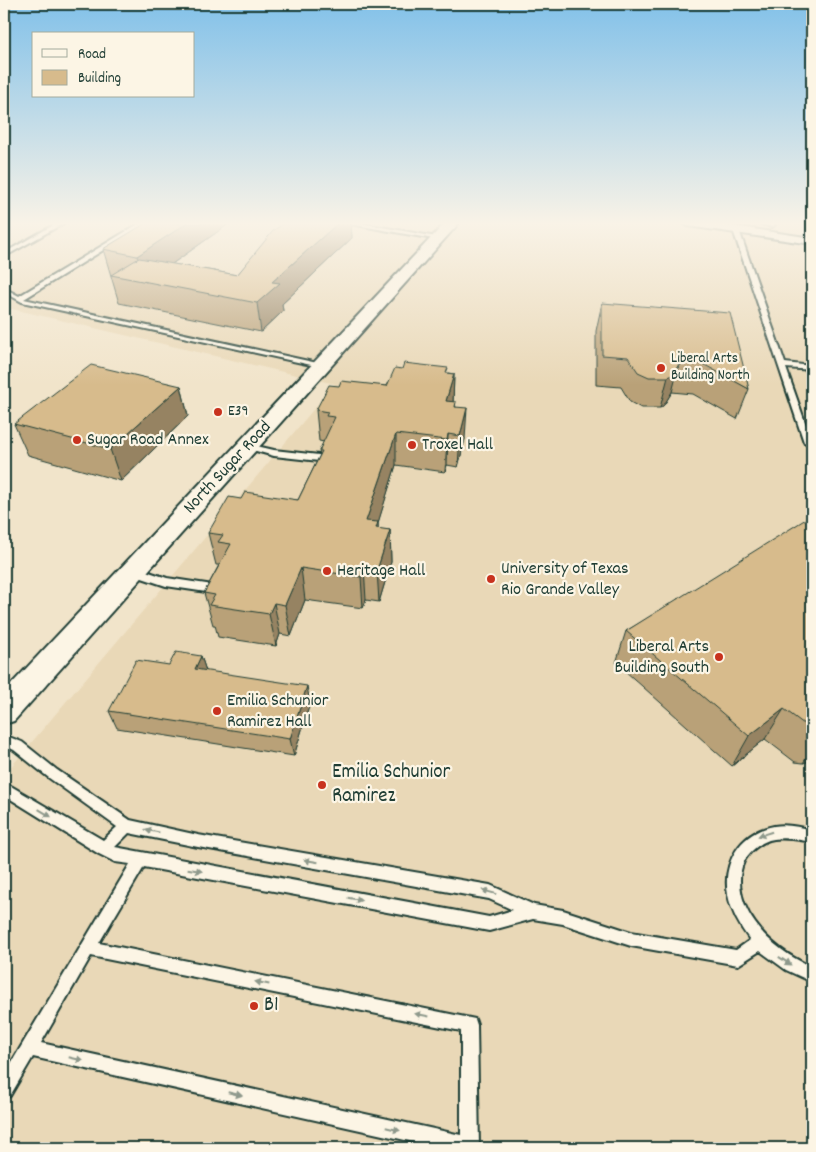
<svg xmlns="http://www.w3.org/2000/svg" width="816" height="1152" viewBox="0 0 816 1152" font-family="Dekko,sans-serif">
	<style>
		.built { fill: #e9d8b7 }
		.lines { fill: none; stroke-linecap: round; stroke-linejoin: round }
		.service-casing { stroke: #1f3d34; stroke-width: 4 }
		.minor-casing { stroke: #1f3d34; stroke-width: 4 }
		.tertiary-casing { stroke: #1f3d34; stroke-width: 4 }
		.service { fill: #fcf5e5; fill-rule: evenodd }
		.minor { fill: #fcf5e5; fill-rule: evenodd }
		.tertiary { fill: #fcf5e5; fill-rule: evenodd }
		.wall { fill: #b9a178; stroke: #1f3d34 }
		.shaded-wall { fill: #968362; stroke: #1f3d34 }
		.building { fill: #d7bb8c; stroke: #1f3d34 }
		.oneway { fill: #8e998c }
		.poi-dot { fill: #c8321e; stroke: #fcf5e5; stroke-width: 2 }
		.labels { text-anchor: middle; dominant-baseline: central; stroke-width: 4.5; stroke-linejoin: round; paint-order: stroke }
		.far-poi-label { font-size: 15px; fill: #1f3d34; stroke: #fcf5e5; text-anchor: start }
		.poi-label { font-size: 18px; fill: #1f3d34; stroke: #fcf5e5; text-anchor: start }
		.street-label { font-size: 18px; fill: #1f3d34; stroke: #fcf5e5 }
		.near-poi-label { font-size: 21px; fill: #1f3d34; stroke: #fcf5e5; text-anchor: start }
	</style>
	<rect width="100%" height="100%" fill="#f1e4ca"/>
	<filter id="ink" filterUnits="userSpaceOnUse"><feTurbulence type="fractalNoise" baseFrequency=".02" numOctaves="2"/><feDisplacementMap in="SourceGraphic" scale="10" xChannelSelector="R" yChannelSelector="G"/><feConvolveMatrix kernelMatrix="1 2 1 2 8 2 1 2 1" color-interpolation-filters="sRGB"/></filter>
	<g filter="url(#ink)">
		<path class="built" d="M4,223H812V1148H4V775L335,384L4,307Z"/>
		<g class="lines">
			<g class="service-casing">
				<path id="service" d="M57,223H64L4,257V253Z
					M140,223H147L24,299L322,364H325V368L22,302L4,292V288L19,296Z
					M345,223H360L442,238L439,240Z
					M758,223H773L775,225L772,227Z
					M809,223H812V226L810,225Z
					M736,228L739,230L785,363L812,366V370L786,368L812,442L811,444H808L804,442L733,230Z
					M245,444H248L274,450L319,455L323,458L319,461L274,456L245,448Z
					M134,567L167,578L213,585L218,589L213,593L166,586L130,574L129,571L130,568Z
					M4,735L22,742L57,770L130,820L198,835L490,885L534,905L563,910L631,932L736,950L750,940C740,927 731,911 728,895C722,863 740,832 774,826C787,824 799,827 812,830V842C799,840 787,837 774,839C766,840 760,844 754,849C731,868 740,903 755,923C769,943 790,957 812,967V982L786,970L760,951L738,965L631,946L563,924L533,919L489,931L144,867L99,943L475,1019L477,1025L479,1148H441L33,1057L10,1096L4,1098V1075L130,864L115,862L99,854L4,795V782L103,840L117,827L49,778L14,750L4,745ZM129,833L198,847L489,899L513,910L489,917L115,847ZM91,956L461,1031V1135L41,1043Z"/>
			</g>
			<g class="minor-casing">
				<path id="minor" d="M683,223H714L812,238V244L688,226Z"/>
			</g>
			<g class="tertiary-casing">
				<path id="tertiary" d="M445,223H459L14,721L4,724V692Z"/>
			</g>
			<use href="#service" class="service"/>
			<use href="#minor" class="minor"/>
			<use href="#tertiary" class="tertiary"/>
		</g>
		<path class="wall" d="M230,223L172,264L237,275L284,223H351L352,238L282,304L283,311L261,332L119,303L103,249Z
			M602,303L749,389L737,419L693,394L672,392L664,405L660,408H641L630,402L621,387L596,385V331Z
			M448,373L454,374L453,402L456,407L465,439L458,467L447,465L445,472L396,465L378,522V529L390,530L391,562L379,602L366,600L363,608L305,600L291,636L280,634L276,646L218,637L215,625H213L204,593L219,565H216L208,533L241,499L298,500L320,455L319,451L324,442L319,441L316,410L339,386H387Z
			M181,386L188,416L121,481L28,455L14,424Z
			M812,522V763L810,761L803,763L795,762L765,739L732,766L616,663L626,631Z
			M201,656L206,671L310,703L294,756L117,728L109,711L169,665Z"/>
		<path class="shaded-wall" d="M4,223H16L4,230Z
			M187,223H230L146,282L143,281L137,256Z
			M338,223H351L352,238L282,304L283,311L261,332L257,303L272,282Z
			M680,362L672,392L664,405L660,408L668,377Z
			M454,374L453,404L446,401Z
			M181,386L188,416L121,481L110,449Z
			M467,408L465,439L458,467L460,436Z
			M396,434V465L378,523V522L379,554L366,521Z
			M448,434L447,465L445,472L447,440Z
			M390,530L391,562L379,602L377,570Z
			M301,568L305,600L291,636L285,605Z
			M364,568L366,600L363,608L361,577Z
			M274,603L280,634L276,646L269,614Z
			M201,656L207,674L195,669Z
			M307,686L310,703L294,756L290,739Z
			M784,709L765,739L732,766L749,736Z
			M812,750V758L810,761L803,763Z"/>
		<path class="building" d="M146,223H187L137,256L103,249Z
			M284,223H338L272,282L280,283L257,303L111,275L139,258L237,275L273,231Z
			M602,303L730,313L749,389L703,364L680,362L673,375L668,377H649L638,372L628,357L602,355Z
			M404,363L448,368L446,373L454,374L446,401L456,402L455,407L467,408L460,436L448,434L447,440L396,434L366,521L378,522L376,528L390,530L377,570L364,568L361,577L301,568L285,605L274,603L269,614L209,605L215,595L204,593L231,544L218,542L223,535L208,533L229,497L241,499L245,492L298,500L322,451H319L335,417L326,416L328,412L316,410L329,385L339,386L341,381L387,386L395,368L402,369Z
			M91,365L181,386L110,449L14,424Z
			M806,519L812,522V730L784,709L749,736L626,631Z
			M176,652L201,656L195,669L307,686L290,739L109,711L136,660L169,665Z"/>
		<defs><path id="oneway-solid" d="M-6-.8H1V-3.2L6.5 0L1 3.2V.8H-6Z" transform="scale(1.25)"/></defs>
		<g class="oneway">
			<use href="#oneway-solid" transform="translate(45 813) rotate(31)"/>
			<use href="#oneway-solid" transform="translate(152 831) rotate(-168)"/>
			<use href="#oneway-solid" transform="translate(765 834) rotate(162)"/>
			<use href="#oneway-solid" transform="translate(311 861) rotate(-170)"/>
			<use href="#oneway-solid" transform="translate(195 870) rotate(10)"/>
			<use href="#oneway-solid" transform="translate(489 892) rotate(-164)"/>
			<use href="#oneway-solid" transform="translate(355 899) rotate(10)"/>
			<use href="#oneway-solid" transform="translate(785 961) rotate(34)"/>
			<use href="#oneway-solid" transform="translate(262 983) rotate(-169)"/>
			<use href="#oneway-solid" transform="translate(422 1015) rotate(-169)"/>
			<use href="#oneway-solid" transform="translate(76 1059) rotate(13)"/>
			<use href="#oneway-solid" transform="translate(235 1094) rotate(13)"/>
			<use href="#oneway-solid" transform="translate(393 1129) rotate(13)"/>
		</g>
	</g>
	<linearGradient id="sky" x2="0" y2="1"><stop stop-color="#82c1e9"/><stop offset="0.58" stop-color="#f9f3e7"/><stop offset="1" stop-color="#f9f3e7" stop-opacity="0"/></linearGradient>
	<rect width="816" height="385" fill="url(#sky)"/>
	<g class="poi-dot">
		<circle cx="661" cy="368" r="5"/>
		<circle cx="218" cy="412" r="5"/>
		<circle cx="77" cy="440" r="5"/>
		<circle cx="412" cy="445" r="5"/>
		<circle cx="327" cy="571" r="5"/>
		<circle cx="491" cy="579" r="5"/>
		<circle cx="719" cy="657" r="5"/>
		<circle cx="217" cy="711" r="5"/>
		<circle cx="322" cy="785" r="5"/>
		<circle cx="254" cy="1006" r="5"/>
	</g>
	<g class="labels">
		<g class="far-poi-label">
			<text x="671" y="359">Liberal Arts<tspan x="671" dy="17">Building North</tspan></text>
			<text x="228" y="412">E39</text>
		</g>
		<g class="poi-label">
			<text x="87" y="440">Sugar Road Annex</text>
			<text x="422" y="445">Troxel Hall</text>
			<text x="501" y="569">University of Texas<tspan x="501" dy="21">Rio Grande Valley</tspan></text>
			<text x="337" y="571">Heritage Hall</text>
			<text x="709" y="647" text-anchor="end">Liberal Arts<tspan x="709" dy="21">Building South</tspan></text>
			<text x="227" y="701">Emilia Schunior<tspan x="227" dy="21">Ramirez Hall</tspan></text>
		</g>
		<g class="street-label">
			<text transform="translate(228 468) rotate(-47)">North Sugar Road</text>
		</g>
		<g class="near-poi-label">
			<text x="332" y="773">Emilia Schunior<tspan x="332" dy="24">Ramirez</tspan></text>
			<text x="264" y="1006">B1</text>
		</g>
	</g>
	<rect width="816" height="1152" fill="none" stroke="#fcf5e5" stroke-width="20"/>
	<rect x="10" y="10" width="796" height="1132" fill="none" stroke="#1f3d34" stroke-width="2" filter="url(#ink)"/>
	<rect x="32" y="32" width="162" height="65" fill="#fcf5e5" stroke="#a4ab9e"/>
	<rect x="42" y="49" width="25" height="8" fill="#fcf5e5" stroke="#a4ab9e"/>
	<text x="78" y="58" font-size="15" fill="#1f3d34">Road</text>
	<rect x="42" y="70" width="25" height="15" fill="#d7bb8c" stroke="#a4ab9e"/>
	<text x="78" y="82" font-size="15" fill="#1f3d34">Building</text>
</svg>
